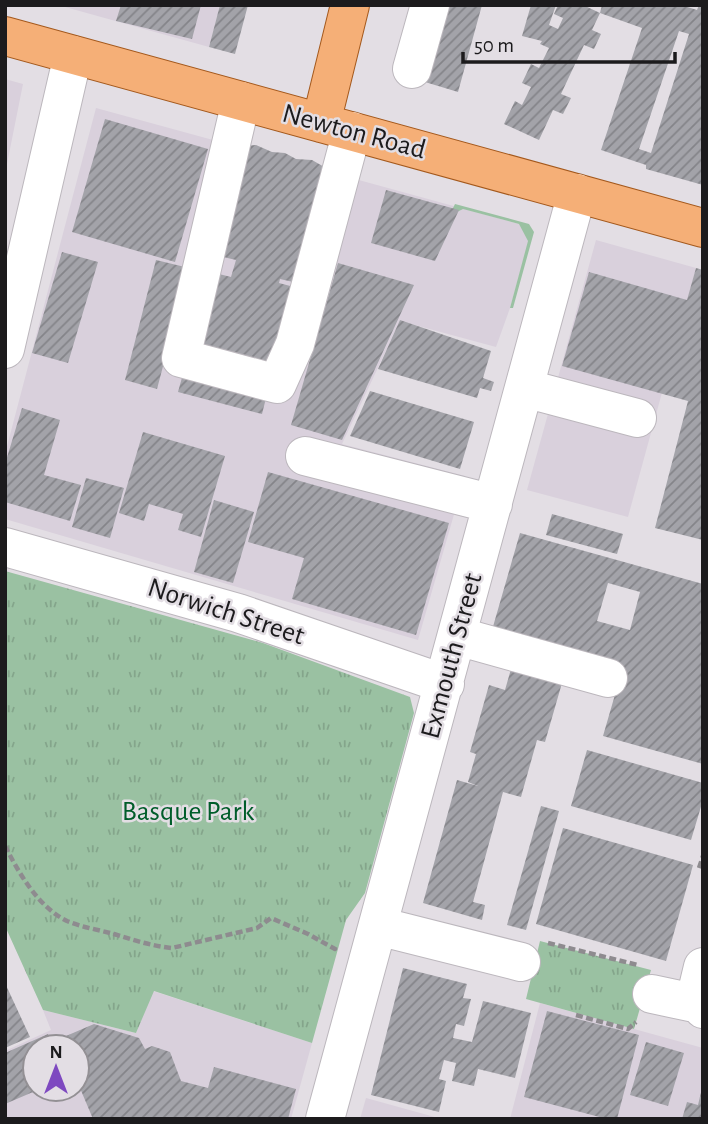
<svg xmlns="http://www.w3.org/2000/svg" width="708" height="1124" viewBox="0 0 708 1124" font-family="'Alegreya Sans',sans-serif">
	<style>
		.built { fill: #d9d0dc; fill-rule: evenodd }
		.green { fill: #9ac1a2 }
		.park { fill: url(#park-tufts) }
		.building { fill: url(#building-hatch); fill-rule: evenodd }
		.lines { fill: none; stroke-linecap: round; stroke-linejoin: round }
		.minor-casing { stroke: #bcb7bd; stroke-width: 40 }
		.major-casing { stroke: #a4591d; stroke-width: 40 }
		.path { stroke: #8e8b8f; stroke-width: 4.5; stroke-dasharray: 7 3.5; stroke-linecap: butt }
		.minor { stroke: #fff; stroke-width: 38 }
		.major { stroke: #f5af77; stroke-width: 38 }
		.labels { text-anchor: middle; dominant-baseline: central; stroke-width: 5; stroke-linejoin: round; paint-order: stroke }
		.street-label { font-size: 28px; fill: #1c1b1d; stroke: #e3dee4 }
		.park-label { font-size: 28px; fill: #005d2a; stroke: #e3dee4 }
	</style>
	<defs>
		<pattern id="park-tufts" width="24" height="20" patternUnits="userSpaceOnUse" patternTransform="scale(1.75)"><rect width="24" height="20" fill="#9ac1a2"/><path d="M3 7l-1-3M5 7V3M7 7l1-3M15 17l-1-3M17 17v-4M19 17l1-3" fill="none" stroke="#84a58b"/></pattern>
		<pattern id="building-hatch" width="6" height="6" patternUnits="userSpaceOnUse" patternTransform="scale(1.75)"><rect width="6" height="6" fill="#a3a3a9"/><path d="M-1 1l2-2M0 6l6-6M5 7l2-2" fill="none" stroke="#848489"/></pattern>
	</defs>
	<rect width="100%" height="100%" fill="#e3dee4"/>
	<path class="built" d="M58,5H220L209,47Z
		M5,79L23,84L5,174Z
		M96,108L530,227L529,240L510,308L496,347L400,321L342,444L465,476L418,640L5,519V454Z
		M596,240L696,268L628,517L527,490Z
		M153,991L312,1043L291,1119H5V1051L51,1030L43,1010L136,1033ZM35,1047H77V1089H35Z
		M540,1003L703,1048V1119H510Z
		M366,1098L442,1119H360Z"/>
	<path class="green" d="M455,204L529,224L534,232L513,308H510L528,241L519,224L463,209L449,216Z"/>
	<path class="park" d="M5,571L263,643L410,697L414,713L365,893L346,920L312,1043L154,991L136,1033L43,1010L5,926Z
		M540,941L651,970L634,1029L526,999Z"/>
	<path class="building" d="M121,5H201L192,39L116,21Z
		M220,5H248L235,54L209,47Z
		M446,5H482L458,92L425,82Z
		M531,5H556L549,25L558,29L563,18L554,14L558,5H583L600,13L602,5H681L697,10L699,5H703V185L646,169V165L601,150L642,28L600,13L592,30L601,34L594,49L584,45L561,94L571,98L563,114L553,110L539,140L504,124L515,101L522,105L531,87L522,83L531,64L539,68L549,48L540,44L542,41L522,36ZM679,31L689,34L651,153L639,149Z
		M105,119L208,149L175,262L72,232Z
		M256,145L272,152L285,153L296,159L312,160L326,168L302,284L280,279L279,283L294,287L262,414L178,392L189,352L215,273L231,277L236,260L215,255L243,146Z
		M386,190L459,210L435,261L371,243Z
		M62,252L98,262L68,363L32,353Z
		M156,260L189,268L157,389L125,380Z
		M338,263L414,285L342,440L291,425Z
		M696,268L703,270V540L655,528L688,401L562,366L589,272L687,300Z
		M400,320L491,351L483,378L494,382L491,391L480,388L477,398L378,369Z
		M370,391L474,422L460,469L350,436Z
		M22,408L60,420L44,475L81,485L70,521L5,502V464Z
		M143,432L225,456L201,537L178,530L183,514L149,504L144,521L119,513Z
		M268,472L449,523L416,635L292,599L304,558L248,542Z
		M86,478L124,488L110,538L72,527Z
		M214,500L254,512L233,583L194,572Z
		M552,514L623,534L617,554L546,535Z
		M520,533L703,584V764L603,736L621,674L490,637ZM608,583L640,592L630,630L597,621Z
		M513,662L564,676L545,742L537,740L521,797L503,792L473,902L485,905L482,920L423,903L457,780L478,786L468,782L476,754L470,752L489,685L505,690Z
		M587,750L703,783V800L691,840L571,806Z
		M541,806L559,811L526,930L507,925Z
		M563,828L693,865L666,961L536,924Z
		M403,968L467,984L463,998L471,999L464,1026L456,1024L453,1038L472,1042L483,1001L531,1013L515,1078L478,1069L474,1086L452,1081L456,1063L444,1060L439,1079L446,1081L439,1112L371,1095Z
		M5,983L30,1037L5,1048Z
		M547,1011L639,1035L617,1119H607L524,1097Z
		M94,1024L139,1038L145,1049L152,1046L170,1052L181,1081L208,1088L214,1067L296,1089L288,1119H93L77,1081V1047H63L59,1039Z
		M48,1034L54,1047H35V1089H40L5,1104V1053Z
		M646,1042L684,1053L668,1106L630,1095Z
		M702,1088L703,1119H682L687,1102L698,1105Z"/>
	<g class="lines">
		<g class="minor-casing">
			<path id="minor" d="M412,69L430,5
				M241,101L181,358L277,384L295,344L352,131
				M5,349L73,55
				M524,388L637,418
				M305,456L493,504
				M5,547L238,613L445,684
				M457,636L608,678
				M378,926L521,962
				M652,994L699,1004L703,1009
				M699,1004L697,992L703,967
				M325,1119L577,193"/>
		</g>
		<g class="major-casing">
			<path id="major" d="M5,36L703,228
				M321,123L350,5"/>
		</g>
		<path class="path" d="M5,846C19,873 38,907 67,921C81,927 99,930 114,934C133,940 152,946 172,948L257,928L271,918L308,934L335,949V946
			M699,868L703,856
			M548,943L638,965
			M576,1015L628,1029L636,1022"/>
		<use href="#minor" class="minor"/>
		<use href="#major" class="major"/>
	</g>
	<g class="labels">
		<g class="street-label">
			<text transform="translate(354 132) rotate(15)">Newton Road</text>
			<text transform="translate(226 612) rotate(18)">Norwich Street</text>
			<text transform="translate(452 656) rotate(-75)">Exmouth Street</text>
		</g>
		<g class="park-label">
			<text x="188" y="812">Basque Park</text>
		</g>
	</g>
	<rect width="708" height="1124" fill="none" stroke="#1c1b1d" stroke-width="14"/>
	<g transform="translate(56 1068)"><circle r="33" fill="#e3dee4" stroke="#939094" stroke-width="2"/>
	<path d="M0-5L12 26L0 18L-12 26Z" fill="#7e49c0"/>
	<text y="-10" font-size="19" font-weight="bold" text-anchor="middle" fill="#1c1b1d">N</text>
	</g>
	<path d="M463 52v10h212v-10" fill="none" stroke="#1c1b1d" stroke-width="3.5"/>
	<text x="474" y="52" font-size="21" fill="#1c1b1d" stroke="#e3dee4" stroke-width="5" paint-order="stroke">50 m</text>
</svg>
